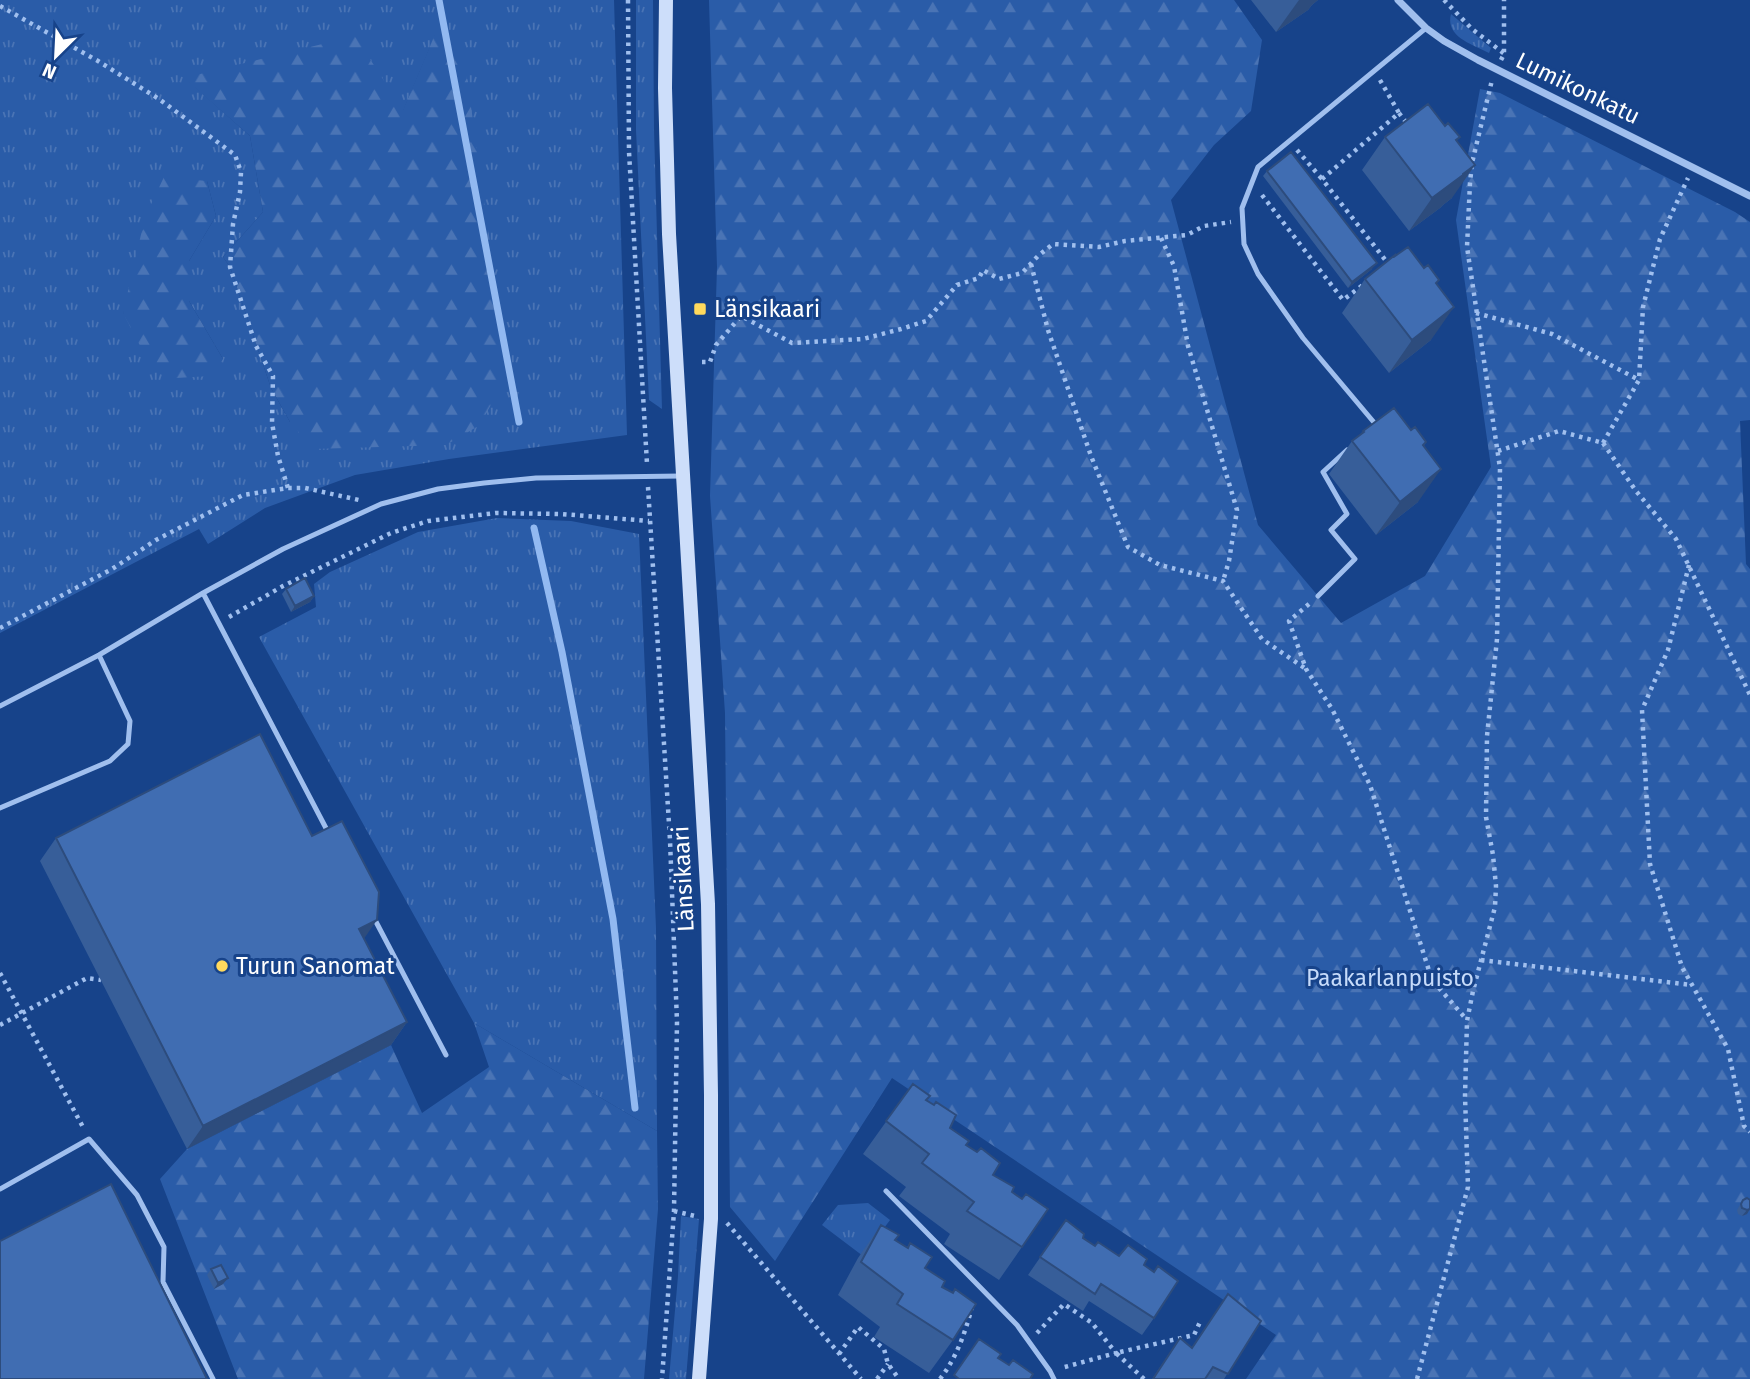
<svg xmlns="http://www.w3.org/2000/svg" width="1750" height="1379" viewBox="0 0 1750 1379" font-family="'Fira Sans',sans-serif">
	<style>
		.grass { fill: url(#grass-tufts); fill-rule: evenodd }
		.forest { fill: url(#forest-firs) }
		.lines { fill: none; stroke-linecap: round; stroke-linejoin: round }
		.stream { stroke: #92b9f1; stroke-width: 7 }
		.path { stroke: #a0bfee; stroke-width: 4.5; stroke-dasharray: 3.5 5; stroke-linecap: butt }
		.lane { stroke: #a0bfee; stroke-width: 5 }
		.street { stroke: #a0bfee; stroke-width: 7 }
		.secondary { stroke: #cddefa; stroke-width: 14 }
		.wall { fill: #375e99 }
		.shaded-wall { fill: #2d4c7d }
		.building { fill: #406db2; stroke: #2d4c7d; stroke-width: 2 }
		.poi-dot { fill: #ffd95d; stroke: #17438a; stroke-width: 2.5 }
		.labels { text-anchor: middle; dominant-baseline: central; stroke-width: 6; stroke-linejoin: round; paint-order: stroke }
		.street-label { font-size: 23px; fill: #fff; stroke: #17438a }
		.poi-label { font-size: 23px; fill: #fff; stroke: #17438a; text-anchor: start }
		.park-label { font-size: 23px; fill: #c6dbfa; stroke: #17438a }
	</style>
	<defs>
		<pattern id="grass-tufts" width="24" height="20" patternUnits="userSpaceOnUse" patternTransform="scale(1.75)"><rect width="24" height="20" fill="#2a5ca8"/><path d="M3 7l-1-3M5 7V3M7 7l1-3M15 17l-1-3M17 17v-4M19 17l1-3" fill="none" stroke="#4a74b5"/></pattern>
		<pattern id="forest-firs" width="22" height="20" patternUnits="userSpaceOnUse" patternTransform="scale(1.75)"><rect width="22" height="20" fill="#2a5ca8"/><path d="M5 1l3.5 6h-7zM16 11l3.5 6h-7z" fill="#4a74b5"/></pattern>
	</defs>
	<rect width="100%" height="100%" fill="#17438a"/>
	<path class="grass" d="M0,0H614L627,435L449,459L355,475L265,508L208,544L199,529L0,633ZM436,33L290,422L271,388L230,267L223,257L263,212L250,136L185,78L403,111ZM207,181L216,216L189,261V301L223,359L123,313Z
		M636,0H653L654,130L662,409L649,400L636,130Z
		M1451,14L1491,48L1489,53C1472,44 1445,37 1451,14Z
		M497,518L571,521L639,534L656,928L657,1131L474,1023L259,637L316,607L314,584L330,572L418,532Z
		M868,1203L890,1220L863,1256L822,1225L838,1205Z
		M681,1216L699,1219L686,1379H669L678,1276Z"/>
	<path class="forest" d="M709,0H1234L1262,40L1251,111L1214,145L1171,200L1258,525L1341,623L1425,576L1491,467L1456,220L1480,89L1500,93L1735,212L1750,222V420L1740,421L1746,564L1750,569V1379H1246L1276,1335L892,1078L775,1261L730,1207L725,713L710,496L717,267Z
		M436,32L451,39L466,71L504,342L501,386L480,425L446,445L313,449L290,422L271,388L230,267L223,257L263,212L250,136L184,78L355,36L403,110Z
		M164,177L207,181L216,216L189,261V301L223,359L210,376L176,378L149,363L123,313L145,217Z
		M474,1023L657,1131L658,1209L644,1379H238L160,1179L187,1149L391,1045L422,1113L489,1067Z"/>
	<g class="lines">
		<path class="stream" d="M439,0L519,422
			M534,528L562,652L613,919L635,1108"/>
		<path class="path" d="M628,0L629,152L647,464
			M1444,0L1472,29L1506,55
			M0,6L98,61L159,99L235,155L241,172L240,192L233,224L230,267L256,346L273,376L272,423L278,456L288,488
			M1501,60L1504,54V0
			M1380,80L1399,113L1322,179L1390,266
			M1399,113L1409,126
			M1297,150L1322,179
			M1262,195L1343,300L1363,285
			M1161,238L1174,266L1188,346L1237,510L1229,561L1223,581
			M1031,264L1048,330L1091,456L1128,547L1160,565L1223,581L1262,639L1306,669
			M1476,313L1552,334L1639,380
			M702,362H710L716,345L741,316L792,343L863,339L901,329L926,321L957,285L979,278L983,270L999,279L1022,273L1038,256L1053,244L1099,247L1125,241L1187,235L1204,226L1231,222
			M1603,443L1639,380L1643,307L1660,239L1688,178
			M1603,443L1636,491L1676,539L1750,695
			M1498,451L1559,431L1603,443
			M648,487L670,840L677,1022L674,1211L662,1379
			M1689,565L1668,650L1642,710L1650,864L1682,967L1728,1049L1744,1126L1750,1132
			M1309,604L1289,621L1306,669L1332,709L1370,785L1432,980L1467,1020
			M229,617L283,586L391,533L428,521L496,513L561,514L649,521
			M0,628L112,569L156,540L243,495L288,488H305L359,500
			M1481,960L1692,985
			M0,973L84,1129
			M0,1025L87,978L101,980
			M674,1211L695,1216
			M727,1223L861,1379
			M1037,1333L1064,1304L1092,1323L1116,1353L1061,1368
			M839,1354L858,1327L884,1349L888,1364L899,1379
			M877,1379L888,1364
			M940,1379C957,1357 965,1333 972,1307
			M1144,1379L1116,1353L1194,1335L1200,1322
			M1417,1379L1468,1187L1465,1096L1467,1021L1473,991L1495,907L1496,886L1493,855L1486,817L1487,736L1497,639L1500,468L1467,247L1470,183L1472,163L1492,80"/>
		<path class="lane" d="M1377,426L1303,338L1258,274L1244,244L1242,208L1258,167L1426,28
			M203,593L328,832
			M1318,596L1355,559L1331,530L1347,514L1323,472L1347,450
			M0,706L99,655L203,593L283,549L381,504L438,489L484,483L536,478L681,476
			M0,808L110,761L128,744L130,721L99,655
			M374,918L446,1055
			M0,1189L89,1139L137,1195L164,1247L163,1282L213,1379
			M886,1191L1017,1325L1050,1371L1054,1379"/>
		<path class="street" d="M1398,0L1426,28L1444,41L1478,60L1750,196"/>
		<path class="secondary" d="M666,0L665,88L669,234L708,904L711,1095V1219L699,1379"/>
	</g>
	<path class="wall" d="M1251,0H1318L1312,5L1308,10L1276,32Z
		M1385,137L1457,142L1452,198L1443,205L1440,208L1409,231L1362,170Z
		M1267,171L1372,269L1348,288L1263,176Z
		M1365,279L1437,284L1431,340L1389,373L1342,313Z
		M1411,430L1426,442L1424,446L1418,502L1376,535L1329,474L1352,441L1360,435L1363,431Z
		M286,589L314,596L310,602L291,612L282,594Z
		M56,838L364,939L407,1022L391,1045L187,1149L40,861Z
		M913,1084L950,1128L993,1175L1012,1192L1022,1247L999,1280L944,1244L950,1234L899,1196L906,1187L863,1154Z
		M1747,1198V1214L1742,1216L1738,1214L1737,1210L1743,1200Z
		M1066,1220L1083,1238L1095,1246L1144,1265L1154,1318L1142,1335L1089,1301L1083,1311L1028,1275Z
		M881,1225L895,1240L907,1247L910,1243L925,1268L942,1287L953,1340L929,1373L874,1337L880,1327L838,1295L858,1258Z
		M211,1269L228,1278L223,1284L214,1289L207,1275Z
		M1228,1294L1261,1321L1224,1379H1152L1180,1338L1192,1348Z"/>
	<path class="shaded-wall" d="M1299,0H1318L1312,5L1308,10L1276,32Z
		M1475,165L1452,198L1443,205L1440,208L1409,231L1432,198Z
		M1377,263L1372,269L1348,288L1352,282Z
		M1454,307L1431,340L1389,373L1412,340Z
		M1441,469L1418,502L1376,535L1400,502Z
		M314,596L310,602L291,612L295,606Z
		M377,920L361,943L359,929Z
		M407,1022L391,1045L187,1149L203,1126Z
		M1750,1209L1747,1214L1742,1216L1747,1210Z
		M228,1278L223,1284L214,1289L218,1283Z"/>
	<path class="building" d="M1428,104L1445,126L1448,123L1460,137L1456,140L1475,165L1463,174V175L1432,198L1385,137Z
		M1291,152L1377,263L1352,282L1267,171Z
		M1408,247L1424,268L1428,265L1439,280L1436,283L1454,307L1412,340L1365,279L1395,255V256Z
		M1394,408L1411,430L1415,427L1426,442L1423,445L1441,469L1400,502L1352,441L1364,432L1363,431Z
		M305,578L314,596L295,606L286,589Z
		M260,734L312,836L342,821L379,892L377,920L359,929L407,1022L203,1126L56,838Z
		M913,1084L930,1096L926,1100L934,1105L936,1102L956,1115L950,1128L969,1141L966,1145L977,1152L981,1148L1000,1163L993,1175L1014,1187L1012,1192L1022,1199L1026,1194L1048,1209L1022,1247L967,1211L974,1202L922,1163L929,1154L886,1121Z
		M111,1184L207,1379H0V1241Z
		M1747,1198L1750,1200V1209L1747,1210L1742,1208L1741,1204L1743,1200Z
		M1066,1220L1084,1234L1083,1238L1095,1246L1098,1242L1119,1256L1128,1245L1147,1259L1144,1265L1154,1272L1158,1266L1178,1281L1154,1318L1101,1284L1095,1294L1040,1257Z
		M881,1225L899,1235L895,1240L908,1248L910,1243L932,1257L925,1268L945,1281L942,1287L953,1293L955,1289L976,1304L953,1340L897,1304L903,1294L861,1262Z
		M221,1265L228,1278L218,1283L211,1269Z
		M1228,1294L1261,1321L1228,1374L1213,1367L1205,1379H1153L1180,1338L1192,1348Z
		M979,1339L1001,1354L998,1358L1009,1365L1013,1360L1033,1374L1030,1379H959L954,1375Z"/>
	<g class="poi-dot">
		<rect x="693" y="302" width="14" height="14" rx="3.5"/>
		<circle cx="222" cy="966" r="7"/>
	</g>
	<g class="labels">
		<g class="street-label">
			<text transform="translate(1578 88) rotate(26)">Lumikonkatu</text>
			<text transform="translate(683 879) rotate(-93)">Länsikaari</text>
		</g>
		<g class="poi-label">
			<text x="714" y="309">Länsikaari</text>
			<text x="236" y="966">Turun Sanomat</text>
		</g>
		<g class="park-label">
			<text x="1390" y="978">Paakarlanpuisto</text>
		</g>
	</g>
	<g transform="translate(56 56) rotate(204)" stroke="#17438a" stroke-width="5" paint-order="stroke">
	<path d="M0-5L12 26L0 18L-12 26Z" fill="#ffffff"/>
	<text y="-10" font-size="19" font-weight="bold" text-anchor="middle" fill="#ffffff">N</text>
	</g>
</svg>
